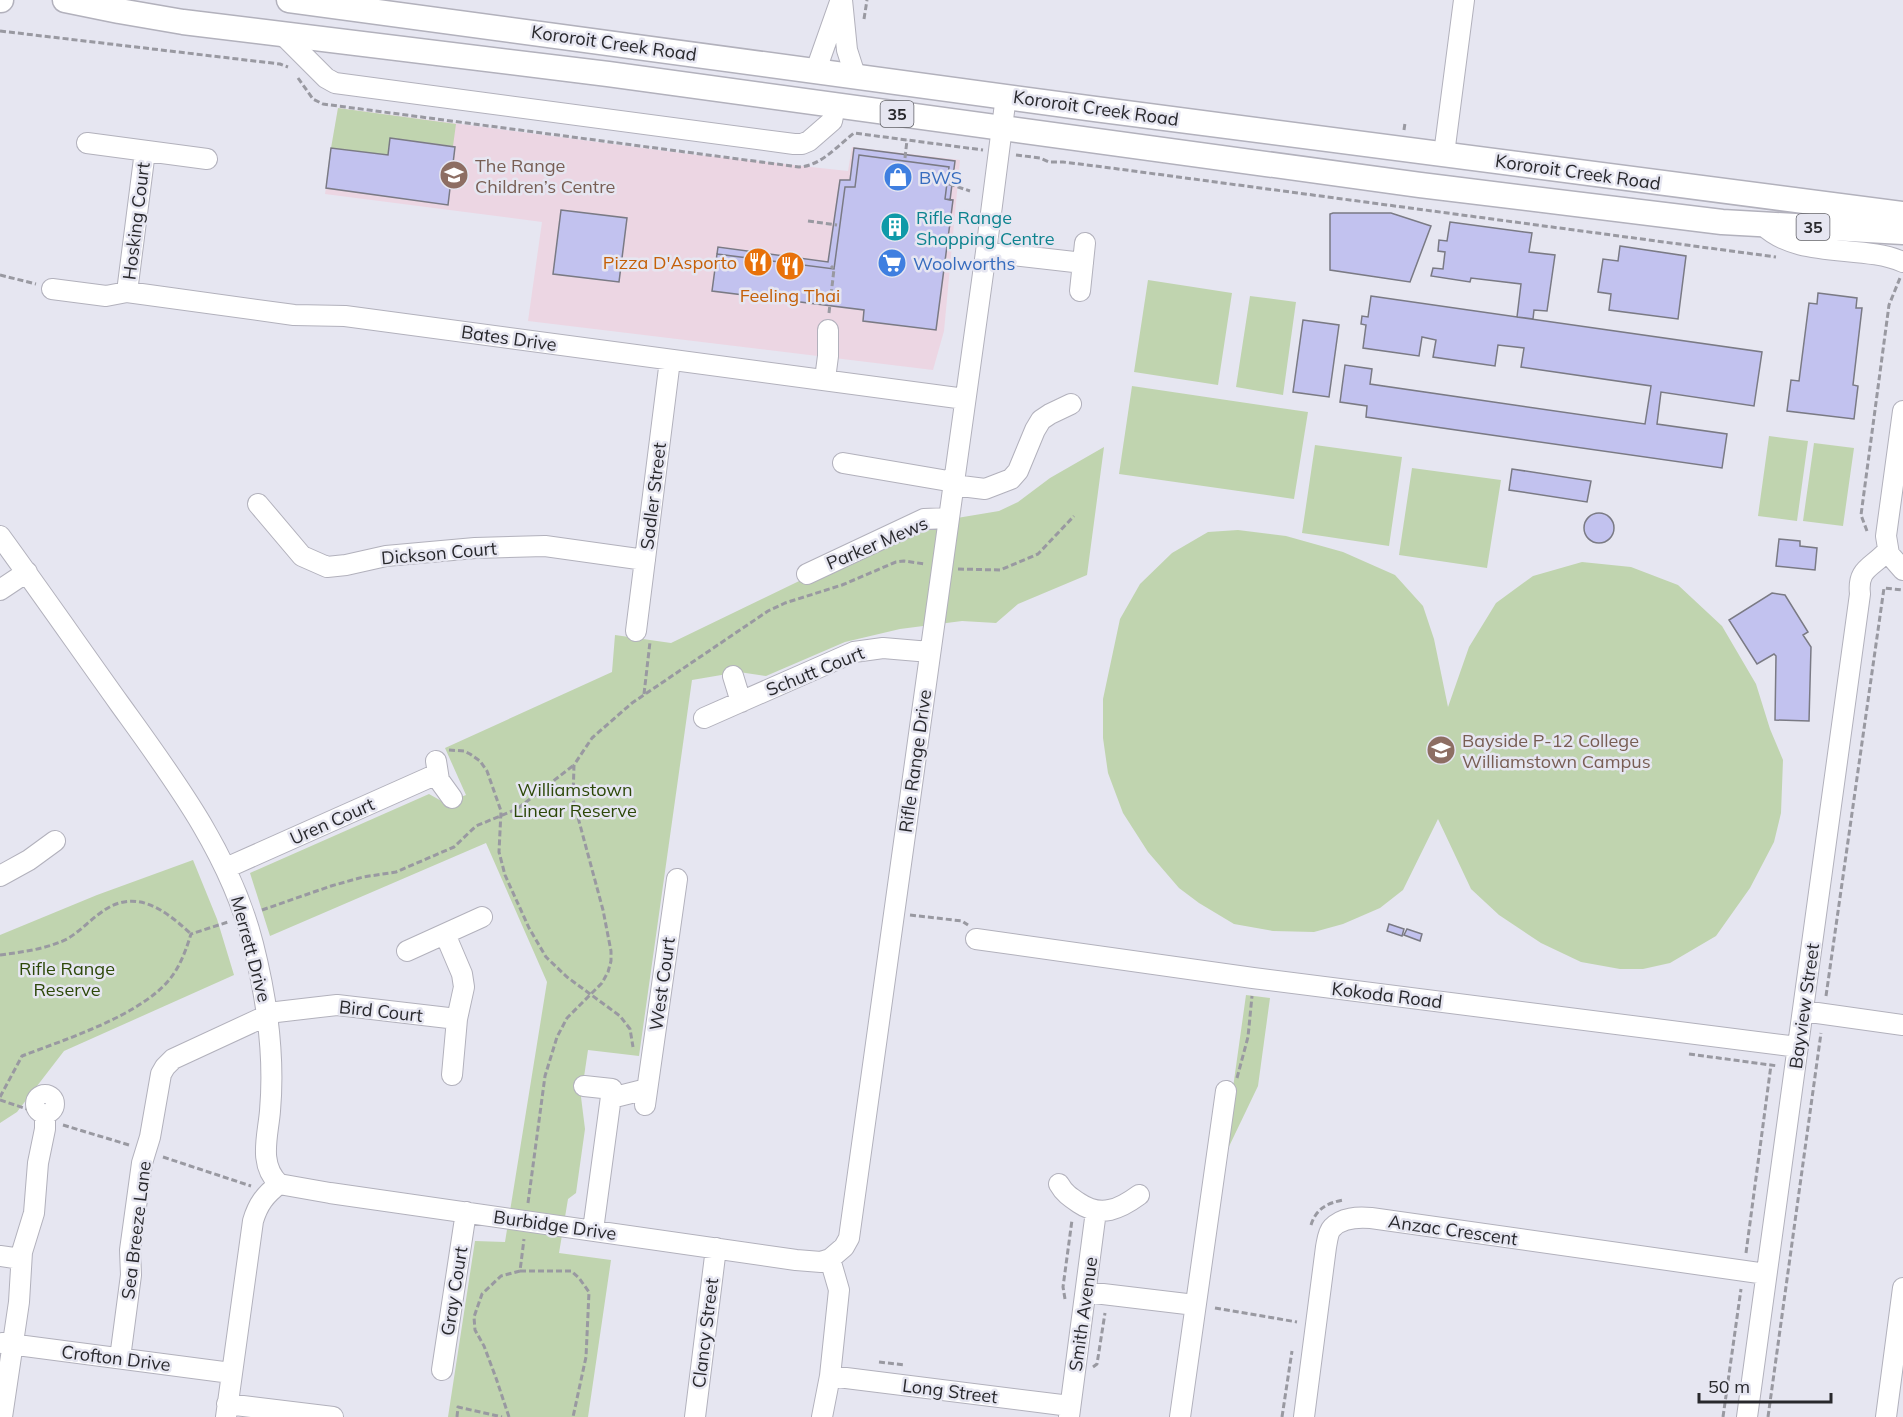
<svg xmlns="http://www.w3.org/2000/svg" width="1903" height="1417" viewBox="0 0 1903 1417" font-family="Mulish,sans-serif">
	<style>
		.commercial { fill: #ecd6e3 }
		.green { fill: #c0d4af }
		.building { fill: #c2c2ef; stroke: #7a7a84; stroke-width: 1.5 }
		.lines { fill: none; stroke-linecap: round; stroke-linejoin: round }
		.minor-casing { stroke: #b2b1bc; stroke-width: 22 }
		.major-casing { stroke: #b2b1bc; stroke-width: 27 }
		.path { stroke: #9999a1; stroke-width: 3; stroke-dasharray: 6 3; stroke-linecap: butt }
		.minor { stroke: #fff; stroke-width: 20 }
		.major { stroke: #fff; stroke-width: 24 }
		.labels { text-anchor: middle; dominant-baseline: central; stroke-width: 5; stroke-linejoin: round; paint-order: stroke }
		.shield { fill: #e6e6f1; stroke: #616167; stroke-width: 1.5 }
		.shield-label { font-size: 16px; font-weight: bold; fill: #28282c }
		.street-label { font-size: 18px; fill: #28282c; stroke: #e6e6f1 }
		.education-label { font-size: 18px; fill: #785e54; stroke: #e6e6f1; text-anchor: start }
		.shop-label { font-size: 18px; fill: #366cbe; stroke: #e6e6f1; text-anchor: start }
		.culture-label { font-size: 18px; fill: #0d838f; stroke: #e6e6f1; text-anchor: start }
		.food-label { font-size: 18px; fill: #c56008; stroke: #e6e6f1; text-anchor: end }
		.park-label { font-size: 18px; fill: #2d4809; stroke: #e6e6f1 }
	</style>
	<rect width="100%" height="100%" fill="#e6e6f1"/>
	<path class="commercial" d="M338,108L689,154L848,171L852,147L960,160L944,331L933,370L528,321L542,222L325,194Z"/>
	<path class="green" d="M338,108L456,124L453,146L391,138L388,155L331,148Z
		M1148,280L1232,293L1218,385L1134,372Z
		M1250,296L1296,302L1283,395L1236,387Z
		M1132,386L1308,412L1294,499L1119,474Z
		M1769,436L1808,441L1797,521L1758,516Z
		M1814,443L1854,448L1843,526L1803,521Z
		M1315,445L1402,457L1389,546L1302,533Z
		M1104,447L1087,575L1018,604L996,623L962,621L900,629L845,642L766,676L739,672L692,680L639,1056L588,1050L581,1097L585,1129L576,1193L568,1199L559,1253L611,1260L588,1417H448L475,1241L505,1242L547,982L486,843L270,936L250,873L429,794L445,803L466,795L445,748L612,672L615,635L671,643L915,525L999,511L1018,502L1050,478Z
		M1412,468L1501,480L1487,568L1399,555Z
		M1238,530L1286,536L1343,552L1395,575L1423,606L1434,639L1448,707L1469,647L1496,603L1533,576L1582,562L1631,567L1678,585L1722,626L1756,684L1770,729L1783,760L1781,813L1774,842L1750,888L1716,936L1670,963L1643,969H1620L1581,962L1541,943L1499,915L1471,889L1438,819L1403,890L1380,908L1343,924L1314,932L1273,931L1234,924L1199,903L1179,888L1148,852L1123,813L1108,773L1103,738V699L1120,619L1140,584L1172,553L1208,532Z
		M193,860L217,919L234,975L64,1051L17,1112L0,1123V935L97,895Z
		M1246,995L1270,998L1258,1086L1223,1159Z"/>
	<path class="building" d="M390,138L455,147L448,205L326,188L331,148L388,155Z
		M854,148L955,161L950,200L945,199L949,167L859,155L855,187H845L834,269L717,254L718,247L828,262L840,180H850Z
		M859,155L949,167L945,199L953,200L936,330L863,321L864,310L712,291L717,254L834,269L845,187H855Z
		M561,210L627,218L619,282L553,274Z
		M1333,213H1391L1431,226L1410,282L1330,270V214Z
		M1450,222L1532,233L1529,252L1555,255L1547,311L1534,310L1533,319L1517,317L1521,284L1471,278L1470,282L1431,276L1433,268L1443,269L1445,252L1438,251L1439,240L1447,241Z
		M1620,246L1686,256L1678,319L1609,310L1611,294L1598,292L1603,259L1618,261Z
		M1818,293L1857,298L1856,308H1862L1853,385L1858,386L1854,419L1787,411L1791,380L1799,381L1809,303L1817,304Z
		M1371,296L1762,352L1754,406L1661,392L1657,424L1727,434L1722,468L1366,417L1367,406L1340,402L1345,365L1372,369L1370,384L1645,424L1651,386L1521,367L1524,348L1498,345L1495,366L1433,357L1436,340L1422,337L1419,356L1363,348L1366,325L1361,324L1362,316L1368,317Z
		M1303,320L1339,325L1329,397L1293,392Z
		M1512,469L1591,481L1587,502L1509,490Z
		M1584 528a15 15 0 1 1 30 0a15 15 0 1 1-30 0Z
		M1779,539L1800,541V546L1817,548L1815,570L1776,566Z
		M1772,593L1785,595L1808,632L1803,635L1811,647L1809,721L1775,720L1776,656L1774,654L1757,664L1729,620Z
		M1389,924L1404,929L1402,936L1387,931Z
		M1407,929L1422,934L1420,941L1404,935Z"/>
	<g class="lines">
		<g class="minor-casing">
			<path id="minor" d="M842,0L847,50L855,75
				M281,33L326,78L335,83L794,144H802L809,141L832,121L835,106
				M816,70L840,2
				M87,143L207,159
				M1444,154L1464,0
				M1763,225C1797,259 1862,244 1903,262
				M986,252L1083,263
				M52,289L106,296L127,292L294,315L345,316L965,399
				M1080,291L1085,243
				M127,292L145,151
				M825,379L828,356V330
				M1903,411L1886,536L1889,554L1903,570
				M843,463L954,482
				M953,485L985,489L1011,479L1018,471L1035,430L1041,420L1050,414L1071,404
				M258,504L302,556L327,567L346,565L386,556L475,548L545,546L645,560
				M0,536C40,591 79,647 119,703C173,778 230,853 253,944C267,999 275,1054 270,1111C268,1136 258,1164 279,1184C265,1195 258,1204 253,1221L226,1417
				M807,574L924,519L949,518
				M0,590L27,572
				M636,631L670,360
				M733,676L741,702
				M704,718L854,652L883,648L930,652
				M436,761L439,780L452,798
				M226,868L437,774
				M0,876L29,860L55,841
				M445,934L462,974L464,987L457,1019L452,1075
				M976,939L1253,978L1798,1047
				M407,951L482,917
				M1803,1011L1903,1025
				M268,1013L337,1005L457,1019
				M584,1086L612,1089L593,1230
				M36 1104a9 9 0 1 1 18 0a9 9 0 1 1-18 0Z
				M611,1098L647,1089
				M645,1105L677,879
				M279,1184L330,1193L796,1260L821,1262L830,1259
				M1059,1184C1064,1193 1070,1197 1079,1203C1101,1218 1120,1209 1139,1195
				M0,1256L21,1259
				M1086,1292L1195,1305
				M2,1343L231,1373
				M120,1358L131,1275L130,1250L142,1163L150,1137L161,1074L165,1067L173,1059L268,1015
				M442,1370L466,1212
				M830,1376L1070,1406
				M227,1404L333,1417
				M2,1417L19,1302L22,1252L34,1213L38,1163L45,1129V1114
				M695,1417L716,1248
				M822,1417L830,1376L839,1290L830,1259L844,1247L849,1238L986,252L1006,96
				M1069,1417L1096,1211
				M1180,1417L1226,1091
				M1304,1417L1326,1247C1327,1242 1328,1232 1332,1228C1342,1217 1358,1217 1371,1218L1766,1274
				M1747,1417L1860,594C1857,568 1872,568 1887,551
				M1886,1417L1903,1288"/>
		</g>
		<g class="major-casing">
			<path id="major" d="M0,0H1
				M65,0L119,11L183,22L608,74L1420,185L1722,222L1903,232
				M289,0L1095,109L1903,214"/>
		</g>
		<path class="path" d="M864,19L867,0
			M0,31L280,64L288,67
			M298,78L313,99L323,104L799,167C821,166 837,146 854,133L983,150
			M1404,130L1405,123
			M1016,155L1040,158L1049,162H1063L1111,168L1776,257
			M905,158L907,140
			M949,184L970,191
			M808,221L837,225
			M0,275L36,284
			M829,313L834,269L831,266
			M1867,531L1861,515L1889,305L1900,278
			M958,569L1000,570L1038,554L1074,516
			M644,694L650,642
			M449,750L464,751L470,754L480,761L487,771L501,811L499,852L505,875L529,928L546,957L567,977L620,1016L630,1029L633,1047
			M262,910L331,886L363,877L396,872L454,847L476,826L517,809L574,765
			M910,915L962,921L968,925
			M0,955C23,952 46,949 67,939C79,932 88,922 99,914C134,886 164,909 191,934
			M1826,996L1884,588L1903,590
			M1689,1054L1778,1066
			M1237,1078L1248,1037L1252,996
			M0,1097L22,1056C66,1039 139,1016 169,980C180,967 186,950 191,934L228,922
			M0,1100L27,1109
			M63,1125L129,1145
			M163,1157L251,1186
			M528,1203L545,1076L557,1037L567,1018L602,983L608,972L611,961V951L603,910L573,799L574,765L592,738L632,703L768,611L785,603L842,585L896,562L904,561L925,564
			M1311,1225C1316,1209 1327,1203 1343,1200
			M1746,1253L1771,1065
			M520,1271H571L579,1278L589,1292L586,1357L573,1417
			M1065,1299L1063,1287L1072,1220
			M1215,1308L1297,1322
			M879,1362L905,1365
			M1093,1367L1097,1364L1105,1313
			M457,1417L458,1407L502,1417
			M509,1417L496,1378L484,1346L475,1330L474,1317L482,1294L501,1276L520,1271L524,1239
			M1282,1417L1292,1351
			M1723,1417L1741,1289
			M1768,1417L1821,1033"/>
		<use href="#minor" class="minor"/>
		<use href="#major" class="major"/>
	</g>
	<defs>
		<g id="school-disc" transform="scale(1.5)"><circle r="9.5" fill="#8d6e63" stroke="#e6e6f1"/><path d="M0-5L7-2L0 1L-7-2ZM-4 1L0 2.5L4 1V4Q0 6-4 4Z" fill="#fff"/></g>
		<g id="shop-disc" transform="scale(1.5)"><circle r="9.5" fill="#3f7fe0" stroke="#e6e6f1"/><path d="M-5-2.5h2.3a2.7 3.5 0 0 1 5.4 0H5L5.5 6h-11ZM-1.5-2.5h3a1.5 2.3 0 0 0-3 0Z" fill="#fff"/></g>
		<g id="building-disc" transform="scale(1.5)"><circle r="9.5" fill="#0f9aa8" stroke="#e6e6f1"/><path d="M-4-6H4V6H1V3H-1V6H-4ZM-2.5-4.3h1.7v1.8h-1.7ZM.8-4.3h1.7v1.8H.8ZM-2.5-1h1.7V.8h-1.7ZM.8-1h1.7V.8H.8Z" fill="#fff"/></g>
		<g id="restaurant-disc" transform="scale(1.5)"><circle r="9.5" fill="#e8710a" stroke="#e6e6f1"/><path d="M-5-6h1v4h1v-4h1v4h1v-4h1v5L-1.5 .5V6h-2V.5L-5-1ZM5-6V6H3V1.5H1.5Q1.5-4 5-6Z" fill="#fff"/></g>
		<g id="supermarket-disc" transform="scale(1.5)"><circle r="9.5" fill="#3f7fe0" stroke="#e6e6f1"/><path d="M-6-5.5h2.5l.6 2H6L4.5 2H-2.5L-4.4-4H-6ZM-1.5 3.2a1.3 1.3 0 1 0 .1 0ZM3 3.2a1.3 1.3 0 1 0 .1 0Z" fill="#fff"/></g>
	</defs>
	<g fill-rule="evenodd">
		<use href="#school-disc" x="454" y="175"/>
		<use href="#shop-disc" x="898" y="177"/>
		<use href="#building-disc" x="895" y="227"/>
		<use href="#restaurant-disc" x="758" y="262"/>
		<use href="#supermarket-disc" x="892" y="263"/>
		<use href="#restaurant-disc" x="790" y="266"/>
		<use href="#school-disc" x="1441" y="750"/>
	</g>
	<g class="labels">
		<g class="shield">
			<rect x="880.5" y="101" width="33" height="26" rx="4.5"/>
			<rect x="1796.5" y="214" width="33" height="26" rx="4.5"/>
		</g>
		<g class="shield-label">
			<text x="897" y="114">35</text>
			<text x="1813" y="227">35</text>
		</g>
		<g class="street-label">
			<text transform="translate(614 43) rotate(8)">Kororoit Creek Road</text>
			<text transform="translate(1096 108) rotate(8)">Kororoit Creek Road</text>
			<text transform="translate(1578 172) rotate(8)">Kororoit Creek Road</text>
			<text transform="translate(136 221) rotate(-83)">Hosking Court</text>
			<text transform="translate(509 338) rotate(8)">Bates Drive</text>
			<text transform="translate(653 496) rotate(-83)">Sadler Street</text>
			<text transform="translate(877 543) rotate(-23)">Parker Mews</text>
			<text transform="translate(439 553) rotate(-5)">Dickson Court</text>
			<text transform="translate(815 671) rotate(-22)">Schutt Court</text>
			<text transform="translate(915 761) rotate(-82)">Rifle Range Drive</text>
			<text transform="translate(332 821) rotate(-24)">Uren Court</text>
			<text transform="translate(251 949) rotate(75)">Merrett Drive</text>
			<text transform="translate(662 984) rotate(-82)">West Court</text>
			<text transform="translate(1387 995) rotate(7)">Kokoda Road</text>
			<text transform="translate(1804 1006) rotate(-82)">Bayview Street</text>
			<text transform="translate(381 1011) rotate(6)">Bird Court</text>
			<text transform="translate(555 1225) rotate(8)">Burbidge Drive</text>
			<text transform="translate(136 1230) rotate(-83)">Sea Breeze Lane</text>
			<text transform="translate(1453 1230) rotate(8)">Anzac Crescent</text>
			<text transform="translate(454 1291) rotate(-81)">Gray Court</text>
			<text transform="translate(1083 1314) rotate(-82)">Smith Avenue</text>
			<text transform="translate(705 1333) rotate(-83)">Clancy Street</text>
			<text transform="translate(116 1358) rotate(7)">Crofton Drive</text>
			<text transform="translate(950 1391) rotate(7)">Long Street</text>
		</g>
		<g class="education-label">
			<text x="475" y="165">The Range<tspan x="475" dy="21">Children’s Centre</tspan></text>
			<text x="1462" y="740">Bayside P-12 College<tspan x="1462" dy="21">Williamstown Campus</tspan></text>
		</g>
		<g class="shop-label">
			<text x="919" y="177">BWS</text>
			<text x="913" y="263">Woolworths</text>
		</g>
		<g class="culture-label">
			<text x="916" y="217">Rifle Range<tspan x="916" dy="21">Shopping Centre</tspan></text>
		</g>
		<g class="food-label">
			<text x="737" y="262">Pizza D'Asporto</text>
			<text x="790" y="295" text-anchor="middle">Feeling Thai</text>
		</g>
		<g class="park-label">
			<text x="575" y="789">Williamstown<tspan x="575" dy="21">Linear Reserve</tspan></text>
			<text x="67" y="968">Rifle Range<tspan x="67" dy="21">Reserve</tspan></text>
		</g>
	</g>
	<path d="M1699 1393v9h132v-9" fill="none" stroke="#28282c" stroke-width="3"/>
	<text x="1708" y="1393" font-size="18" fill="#28282c" stroke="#e6e6f1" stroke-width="4.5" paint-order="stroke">50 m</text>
</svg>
